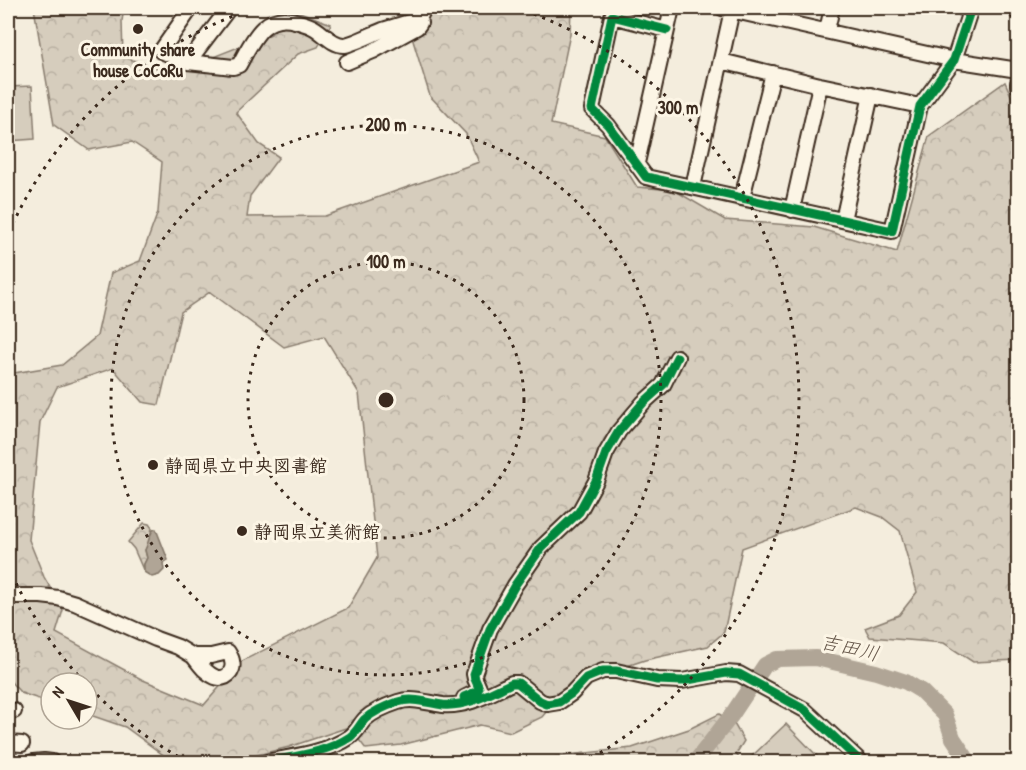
<svg xmlns="http://www.w3.org/2000/svg" width="1026" height="770" viewBox="0 0 1026 770" font-family="'Patrick Hand','Klee One',sans-serif">
	<style>
		.grass { fill: #d6cdbd; stroke: #887c6e; stroke-width: 1.5 }
		.forest { fill: url(#forest-crowns); stroke: #887c6e; stroke-width: 1.5; fill-rule: evenodd }
		.water { fill: #b0a596; stroke: #817466; stroke-width: 1.5 }
		.lines { fill: none; stroke-linecap: round; stroke-linejoin: round }
		.river { stroke: #b0a596; stroke-width: 16 }
		.minor-casing { stroke: #3b2a1e; stroke-width: 18 }
		.minor { stroke: #fcf5e5; stroke-width: 14 }
		.cycleway-casing { stroke: #fcf5e5; stroke-width: 13 }
		.cycleway { stroke: #00873e; stroke-width: 9 }
		.ring { fill: none; stroke: #3b2a1e; stroke-width: 3; stroke-dasharray: 3 6 }
		.poi-dot { fill: #3b2a1e; stroke: #fcf5e5; stroke-width: 2 }
		.labels { text-anchor: middle; dominant-baseline: central; stroke-width: 6; stroke-linejoin: round; paint-order: stroke }
		.poi-label { font-size: 18px; font-weight: bold; fill: #3b2a1e; stroke: #fcf5e5; text-anchor: start }
		.water-label { font-size: 20px; font-style: italic; fill: #645548; stroke: #fcf5e5 }
		.centre { fill: #3b2a1e; stroke: #fcf5e5; stroke-width: 3 }
		.ring-label { font-size: 18px; text-anchor: middle; font-weight: bold; fill: #3b2a1e; stroke: #fcf5e5; stroke-width: 6; stroke-linejoin: round; paint-order: stroke }
	</style>
	<defs>
		<pattern id="forest-crowns" width="20" height="18" patternUnits="userSpaceOnUse" patternTransform="scale(1.5)"><rect width="20" height="18" fill="#d6cdbd"/><path d="M2 6a3 3 0 1 1 6 0M12 15a3 3 0 1 1 6 0" fill="none" stroke="#b9b0a2"/></pattern>
	</defs>
	<rect width="100%" height="100%" fill="#f4eddd"/>
	<filter id="ink" filterUnits="userSpaceOnUse"><feTurbulence type="fractalNoise" baseFrequency=".0167" numOctaves="2"/><feDisplacementMap in="SourceGraphic" scale="12" xChannelSelector="R" yChannelSelector="G"/><feConvolveMatrix kernelMatrix="1 2 1 2 8 2 1 2 1" color-interpolation-filters="sRGB"/></filter>
	<g filter="url(#ink)">
		<path class="grass" d="M32,86L35,139L8,141V87Z
			M786,724L821,760L819,762H753L749,759Z"/>
		<path class="forest" d="M34,8H124L122,21L123,57L173,73L271,34L292,9L331,24L318,47L298,54L236,112L259,144L279,157L250,196L247,217L325,216L479,162L466,134L430,96L403,8H571L570,34L551,124L605,136L637,187L674,190L725,220L814,227L897,252L929,136L1005,82L1018,111V660L973,662L944,643L870,637L865,628L899,615L917,592L900,531L882,517L856,507L742,548L724,632L708,646L645,660L569,685L542,717L511,732L480,725L401,745L366,749L349,727L289,747L229,762H173L125,727L87,714V683H51V703L21,693L8,679V374L62,365L97,336L111,273L140,261L158,212L162,162L132,142L89,150L54,125ZM210,292L284,347L324,336L359,393L377,558L348,608L242,661L204,705L143,680L56,633L63,610L44,577L29,540L40,422L57,387L113,368L142,402L159,405L181,312Z
			M144,523L149,524L152,528L149,543L145,550L147,558L144,564V572L134,549L128,542Z
			M719,714L733,722L744,741L736,754L742,762H538L568,755L632,748L689,729Z"/>
		<path class="water" d="M156,529L168,560L163,563L164,570L159,575L152,577L144,572V564L147,558L145,550C148,544 149,536 153,530Z"/>
		<g class="lines">
			<path class="river" d="M695,762L731,716L765,665L777,659L816,658L876,672L906,682L921,691L945,715L953,738L969,762"/>
			<g class="minor-casing">
				<path id="minor" d="M191,8L161,51L188,62L229,8
					M722,8L954,60L1018,70
					M1016,8L1018,13
					M667,30L612,16L592,109L608,125L646,177L892,231L920,106L954,60L971,8
					M827,30L832,8
					M721,61L820,85L920,106
					M188,62L233,67L239,65C252,42 263,12 295,21C302,23 310,25 316,29C325,35 333,45 344,45C351,45 375,33 383,30C395,26 407,23 419,19
					M347,62L373,51L417,27L420,23L419,19L424,8
					M1018,83V86
					M637,163L672,8
					M693,187L732,10
					M742,198L773,73
					M792,210L820,85
					M843,220L871,95
					M8,596H41L58,598L75,603L156,639L178,647L193,656H211L228,652C229,654 232,658 232,661C235,672 225,681 215,677C205,673 200,664 193,656
					M464,698L476,692L479,688L475,679L474,674L490,629L515,585L541,548L579,512L596,481L606,453L619,431L643,403L663,385L677,357
					M8,710L14,711
					M8,743L22,744
					M33,762L44,761L52,762
					M267,762C295,756 326,753 350,737C357,732 360,724 365,719C374,711 386,706 398,702C413,697 427,703 443,705C468,707 490,693 512,683H518L540,701L547,704L559,702L572,693L586,678L603,671H616L657,680L682,681L726,673L739,674L805,710L861,762"/>
			</g>
			<use href="#minor" class="minor"/>
			<g class="cycleway-casing">
				<path id="cycleway" d="M667,30L612,16L592,109L608,125L646,177L892,231L920,106L954,60L971,8
					M464,697L476,692L479,688L475,679L474,674L490,629L515,585L541,548L579,512L596,481L606,453L619,431L643,403L663,385L677,357
					M267,762C295,756 326,753 350,737C357,732 360,724 365,719C374,711 386,706 398,702C413,697 427,703 443,705C468,707 490,693 512,683H518L540,701L547,704L559,702L572,693L586,678L603,671H616L657,680L682,681L726,673L739,674L805,710L861,762"/>
			</g>
			<use href="#cycleway" class="cycleway"/>
		</g>
	</g>
	<g class="ring">
		<circle cx="386" cy="400" r="138"/>
		<circle cx="386" cy="400" r="275"/>
		<path d="M186 761A413 413 0 0 1 89 687M84 682A413 413 0 0 1 9 568M9 232A413 413 0 0 1 255 8M517 8A413 413 0 0 1 586 761"/>
	</g>
	<g class="poi-dot">
		<circle cx="138" cy="29" r="6"/>
		<circle cx="153" cy="465" r="6"/>
		<circle cx="242" cy="531" r="6"/>
	</g>
	<g class="labels">
		<g class="poi-label">
			<text x="138" y="49" text-anchor="middle">Community share<tspan x="138" dy="21">house CoCoRu</tspan></text>
			<text x="165" y="465">静岡県立中央図書館</text>
			<text x="254" y="531">静岡県立美術館</text>
		</g>
		<g class="water-label">
			<text transform="translate(850 647) rotate(13)">吉田川</text>
		</g>
	</g>
	<circle cx="386" cy="400" r="9" class="centre"/>
	<g class="ring-label">
		<text x="678" y="114">300 m</text>
		<text x="386" y="131">200 m</text>
		<text x="386" y="268">100 m</text>
	</g>
	<rect width="1026" height="770" fill="none" stroke="#fcf5e5" stroke-width="30"/>
	<rect x="15" y="15" width="996" height="740" fill="none" stroke="#3b2a1e" stroke-width="2" filter="url(#ink)"/>
	<g transform="translate(69 701) rotate(309)"><circle r="28" fill="#fcf5e5" stroke="#afa495" stroke-width="1.5"/>
	<path d="M0-4.5L10 22L0 15L-10 22Z" fill="#3b2a1e"/>
	<text y="-9" font-size="16" font-weight="bold" text-anchor="middle" fill="#3b2a1e">N</text>
	</g>
</svg>
